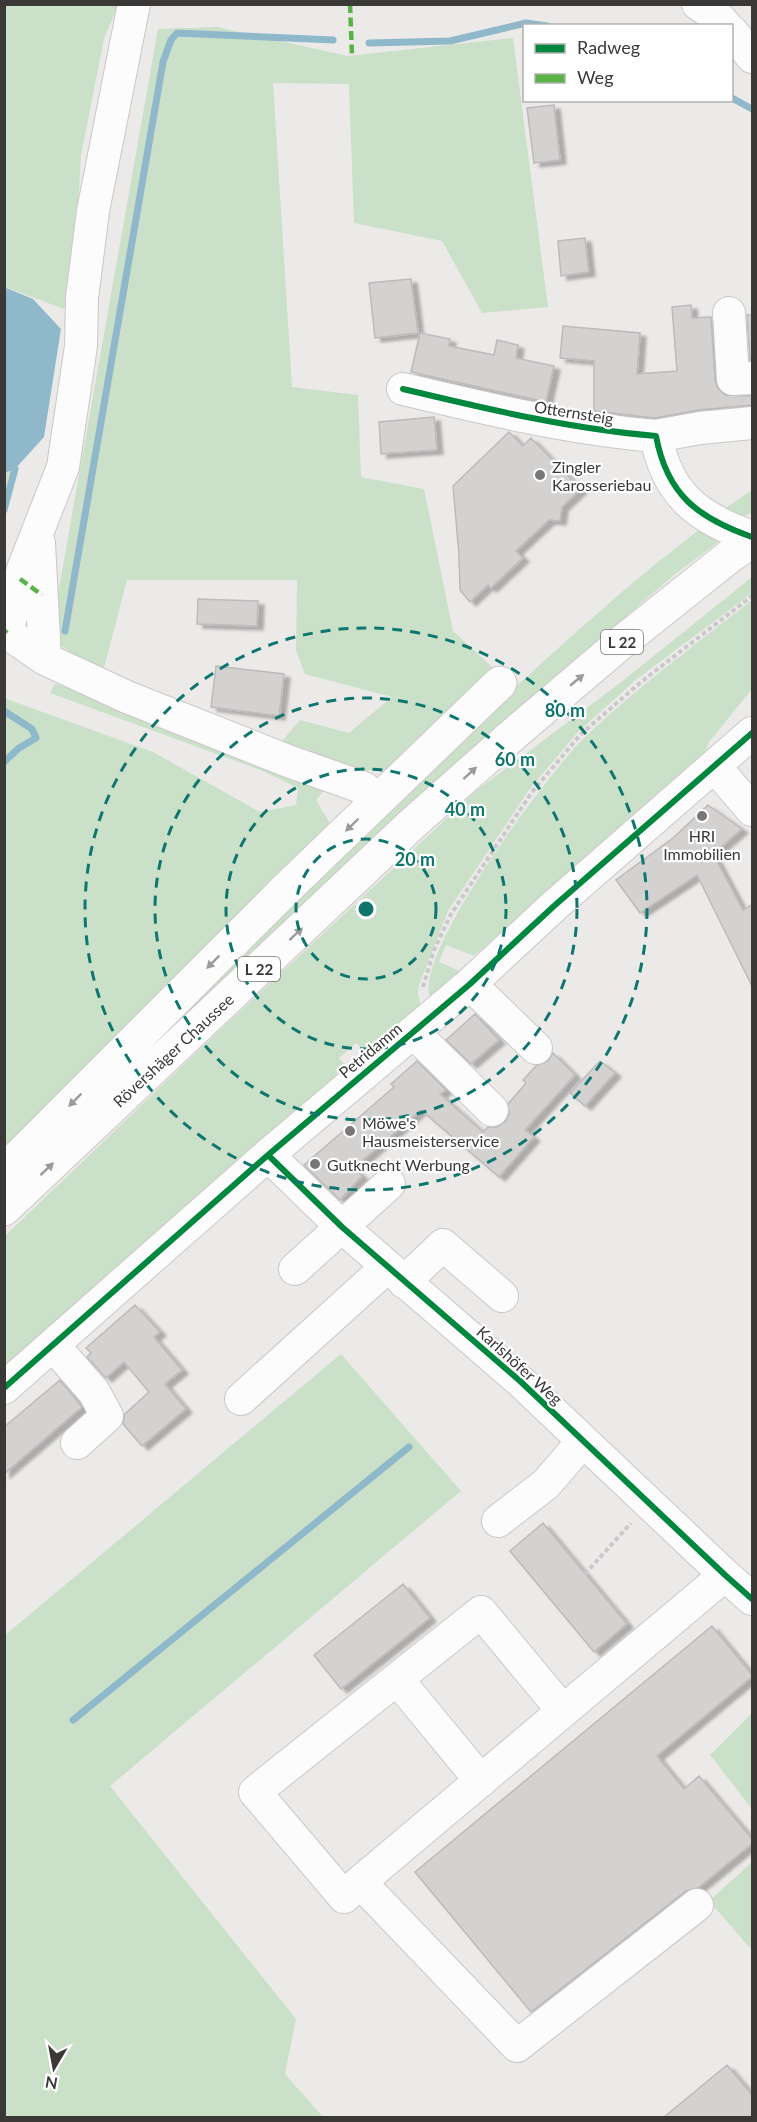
<svg xmlns="http://www.w3.org/2000/svg" width="757" height="2122" viewBox="0 0 757 2122" font-family="Lato,sans-serif">
	<style>
		.green { fill: #cae0c9 }
		.water { fill: #90b8cb }
		.lines { fill: none; stroke-linecap: round; stroke-linejoin: round }
		.stream { stroke: #90b8cb; stroke-width: 7 }
		.building { fill: #d4d2d1; stroke: #bcbaba; stroke-width: 1.5; filter: url(#shadow) }
		.minor-casing { stroke: #cac8c6; stroke-width: 34 }
		.major-casing { stroke: #cac8c6; stroke-width: 35 }
		.path { stroke: #cac9c9; stroke-width: 4; stroke-dasharray: 4.5 3; stroke-linecap: butt }
		.minor { stroke: #fcfcfc; stroke-width: 32 }
		.major { stroke: #fcfcfc; stroke-width: 33 }
		.quiet { stroke: #57b346; stroke-width: 4.5; stroke-dasharray: 9 4.5; stroke-linecap: butt }
		.cycleway-casing { stroke: #fff; stroke-width: 10 }
		.cycleway { stroke: #00873e; stroke-width: 6 }
		.oneway { fill: #9c9a9a }
		.ring { fill: none; stroke: #0f766e; stroke-width: 3; stroke-dasharray: 10 8 }
		.poi-dot { fill: #797776; stroke: #fff; stroke-width: 2 }
		.labels { text-anchor: middle; dominant-baseline: central; stroke-width: 4.5; stroke-linejoin: round; paint-order: stroke }
		.shield { fill: #fff; stroke: #767474; stroke-width: 1.5 }
		.shield-label { font-size: 15px; font-weight: bold; fill: #3b3938 }
		.street-label { font-size: 16px; fill: #3b3938; stroke: #fff }
		.poi-label { font-size: 16px; fill: #3b3938; stroke: #fff; text-anchor: start }
		.centre { fill: #0f766e; stroke: #fff; stroke-width: 3 }
		.ring-label { font-size: 18px; text-anchor: middle; font-weight: bold; fill: #0f766e; stroke: #fff; stroke-width: 4.5; stroke-linejoin: round; paint-order: stroke }
	</style>
	<defs>
		<filter id="shadow"><feDropShadow dx="6" dy="4" stdDeviation="1.5" flood-color="#0004"/></filter>
	</defs>
	<rect width="100%" height="100%" fill="#eceae8"/>
	<path class="green" d="M5,5H118L104,39L81,155L76,243L64,309L5,287Z
		M217,27L348,56L513,38L548,307L482,313L442,241L354,223L349,84L273,83L292,387L358,395L361,477L424,489L453,631L492,667L388,769L354,771L277,747L300,720L349,733L392,697L305,674L296,651L297,580H127L103,672L50,639L158,29Z
		M15,469L5,506V473Z
		M752,490V512L746,516L728,514L727,507Z
		M700,529L717,538V543L675,574L504,723L5,1185L508,694C570,637 633,580 700,529Z
		M752,577V593L637,679L577,733L529,790L448,911L419,985L418,994L421,1006L366,1052L356,1043L339,1058L348,1068L5,1367V1236L203,1046L477,790L620,683Z
		M752,600V689L709,742L705,752L474,956L446,945L439,962L462,972L431,999C408,960 553,766 587,735C639,686 696,644 752,600Z
		M55,684L151,712L330,783L316,800L331,825L4,1153V698L153,752L260,812L296,805L298,788L263,771L50,693Z
		M341,1354L461,1491L110,1786L296,2019L285,2074L323,2117H5V1635Z
		M752,1713V1809L710,1755Z
		M752,1862V1948L751,1949L709,1901Z"/>
	<path class="water" d="M4,287L33,299L61,329L44,437L15,469L5,473Z"/>
	<g class="lines">
		<path class="stream" d="M369,43L450,41L526,23L547,26
			M732,98L752,109
			M4,510L15,469
			M65,631L163,62L171,40L177,33L333,40
			M4,711L32,729L36,738L19,748L4,762
			M73,1720L409,1447"/>
	</g>
	<path class="building" d="M554,105L560,160L534,163L527,108Z
		M585,238L589,272L561,276L558,241Z
		M411,279L418,333L375,338L369,283Z
		M691,305L692,318L711,317L715,380L718,388L725,395L753,396V405L698,410L655,418L594,411V361L560,358L563,326L640,333L637,374L677,371L672,307Z
		M747,315H753V360H750Z
		M420,333L450,339L449,346L494,355L497,340L518,345L516,358L554,366L546,402L411,372Z
		M434,417L437,450L381,454L379,422Z
		M509,432L523,446L531,438L581,489L562,507L560,521L549,520L516,551L523,558L491,588L488,585L470,602L460,590L459,555L453,486Z
		M198,599L258,601L257,626L197,624Z
		M216,666L284,674L279,716L211,707Z
		M708,805L742,829L713,854L743,910L753,904V988L697,875L640,913L616,880L673,838Z
		M475,1014L499,1040L471,1064L446,1040Z
		M553,1053L575,1075L525,1130L534,1137L499,1177L421,1110L354,1168L362,1176L340,1200L304,1165L394,1087L391,1084L417,1061L446,1090L440,1094L483,1132L488,1127H497L505,1122L509,1114L508,1104L526,1083L523,1080L537,1065L548,1061Z
		M600,1061L615,1073L585,1106L570,1093Z
		M135,1305L160,1332L154,1337L182,1370L165,1384L186,1409L142,1446L123,1424L125,1414L149,1392L124,1362L106,1378L87,1357L91,1353L86,1348Z
		M60,1380L82,1407L4,1474V1427Z
		M543,1523L627,1624L594,1652L510,1551Z
		M403,1584L430,1618L341,1689L314,1655Z
		M712,1626L753,1676L657,1756L684,1789L699,1776L753,1840V1843L698,1888L686,1891L531,2012L415,1872Z
		M727,2065L753,2096V2118H663Z"/>
	<g class="lines">
		<g class="minor-casing">
			<path id="minor" d="M134,4L93,211L82,298L81,346L63,467L23,569L7,633L45,659L127,697L288,761L364,788L378,799
				M698,4L719,18L726,26
				M732,32L752,57
				M729,313L733,379L752,378
				M403,389C487,409 570,429 656,436C667,495 698,518 752,537
				M656,436L700,428L752,423
				M39,543L45,659
				M715,767L752,810
				M470,984L536,1048
				M413,1032L492,1110
				M268,1155L342,1227L520,1381L725,1575L752,1599
				M295,1269L389,1184
				M404,1282L443,1245L502,1296
				M53,1345L94,1392L107,1416L77,1443
				M4,1388L268,1155L470,984L554,906L752,733
				M241,1399L387,1267
				M498,1521L546,1484L583,1441
				M397,1679L481,1781
				M360,1882L344,1897L255,1792L481,1612L563,1711
				M697,1905L517,2046L360,1882L725,1575"/>
		</g>
		<g class="major-casing">
			<path id="major" d="M4,1171L286,889L500,683
				M4,1209L412,824L516,732L622,642L730,556L752,541"/>
		</g>
		<path class="path" d="M423,987L434,950L451,914L532,792L581,734L641,682L752,596
			M585,1574L631,1523"/>
		<use href="#minor" class="minor"/>
		<use href="#major" class="major"/>
		<path class="quiet" d="M350,4L352,55
			M20,579L42,595
			M4,630L7,633"/>
		<g class="cycleway-casing">
			<path id="cycleway" d="M403,389C487,409 570,429 656,436C667,495 698,518 752,537
				M268,1155L342,1227L520,1381L725,1575L752,1599
				M4,1388L268,1155L470,984L554,906L752,733"/>
		</g>
		<use href="#cycleway" class="cycleway"/>
	</g>
	<defs><path id="oneway-solid" d="M-6-.8H1V-3.2L6.5 0L1 3.2V.8H-6Z" transform="scale(1.5)"/></defs>
	<g class="oneway">
		<use href="#oneway-solid" transform="translate(577 680) rotate(-40)"/>
		<use href="#oneway-solid" transform="translate(470 773) rotate(-42)"/>
		<use href="#oneway-solid" transform="translate(352 825) rotate(136)"/>
		<use href="#oneway-solid" transform="translate(296 934) rotate(-43)"/>
		<use href="#oneway-solid" transform="translate(213 962) rotate(135)"/>
		<use href="#oneway-solid" transform="translate(75 1100) rotate(135)"/>
		<use href="#oneway-solid" transform="translate(47 1169) rotate(-43)"/>
	</g>
	<g class="ring">
		<circle cx="366" cy="909" r="70"/>
		<circle cx="366" cy="909" r="140"/>
		<circle cx="366" cy="909" r="211"/>
		<circle cx="366" cy="909" r="281"/>
	</g>
	<g class="poi-dot">
		<circle cx="540" cy="475" r="6"/>
		<circle cx="702" cy="816" r="6"/>
		<circle cx="350" cy="1131" r="6"/>
		<circle cx="315" cy="1164" r="6"/>
	</g>
	<g class="labels">
		<g class="shield">
			<rect x="601" y="630" width="42" height="24" rx="4.5"/>
			<rect x="238" y="957" width="42" height="24" rx="4.5"/>
		</g>
		<g class="shield-label">
			<text x="622" y="642">L 22</text>
			<text x="259" y="969">L 22</text>
		</g>
		<g class="street-label">
			<text transform="translate(574 412) rotate(9)">Otternsteig</text>
			<text transform="translate(173 1050) rotate(-43)">Rövershäger Chaussee</text>
			<text transform="translate(370 1050) rotate(-40)">Petridamm</text>
			<text transform="translate(520 1365) rotate(42)">Karlshöfer Weg</text>
		</g>
		<g class="poi-label">
			<text x="552" y="466">Zingler<tspan x="552" dy="18">Karosseriebau</tspan></text>
			<text x="702" y="835" text-anchor="middle">HRI<tspan x="702" dy="18">Immobilien</tspan></text>
			<text x="362" y="1122">Möwe's<tspan x="362" dy="18">Hausmeisterservice</tspan></text>
			<text x="327" y="1164">Gutknecht Werbung</text>
		</g>
	</g>
	<circle cx="366" cy="909" r="9" class="centre"/>
	<g class="ring-label">
		<text x="565" y="717">80 m</text>
		<text x="515" y="766">60 m</text>
		<text x="465" y="816">40 m</text>
		<text x="415" y="866">20 m</text>
	</g>
	<rect width="757" height="2122" fill="none" stroke="#3b3938" stroke-width="12"/>
	<rect x="523" y="24" width="210" height="78" fill="#ffffff" stroke="#b1b0af" stroke-width="1.5"/>
	<rect x="535" y="44" width="30" height="9" fill="#00873e" stroke="#b1b0af" stroke-width="1.5"/>
	<text x="577" y="54" font-size="18" fill="#3b3938">Radweg</text>
	<rect x="535" y="74" width="30" height="9" fill="#57b346" stroke="#b1b0af" stroke-width="1.5"/>
	<text x="577" y="84" font-size="18" fill="#3b3938">Weg</text>
	<g transform="translate(54 2068) rotate(190)" stroke="#ffffff" stroke-width="4.5" paint-order="stroke">
	<path d="M0-4.5L10 22L0 15L-10 22Z" fill="#3b3938"/>
	<text y="-9" font-size="16" font-weight="bold" text-anchor="middle" fill="#3b3938">N</text>
	</g>
</svg>
